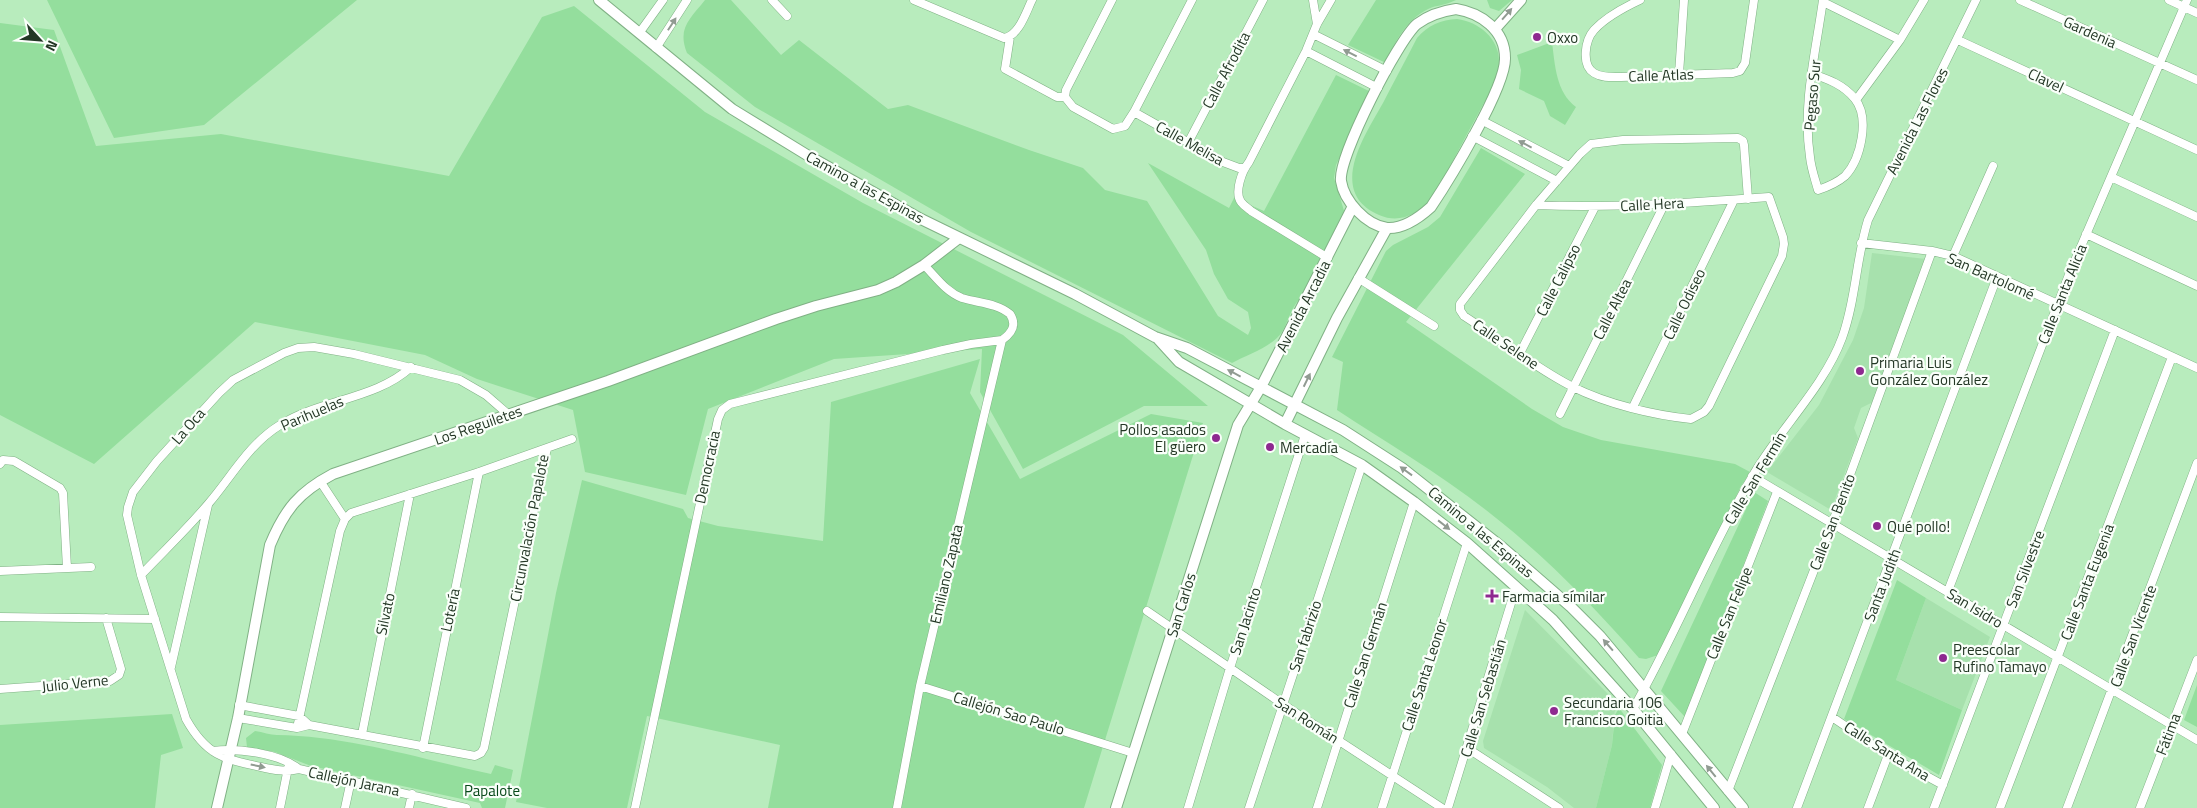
<svg xmlns="http://www.w3.org/2000/svg" width="2197" height="808" viewBox="0 0 2197 808" font-family="'Titillium Web',sans-serif">
	<style>
		.built { fill: #a7e1ad }
		.green { fill: #94de9d }
		.lines { fill: none; stroke-linecap: round; stroke-linejoin: round }
		.minor-casing { stroke: #80b185; stroke-width: 9 }
		.tertiary-casing { stroke: #80b185; stroke-width: 12 }
		.minor { stroke: #fff; stroke-width: 8 }
		.tertiary { stroke: #fff; stroke-width: 10 }
		.oneway { fill: #919b92 }
		.poi-dot { fill: #8e2990; stroke: #fafffa; stroke-width: 2 }
		.labels { text-anchor: middle; dominant-baseline: central; stroke-width: 4.5; stroke-linejoin: round; paint-order: stroke }
		.street-label { font-size: 15px; fill: #233725; stroke: #fafffa }
		.poi-label { font-size: 15px; fill: #233725; stroke: #fafffa; text-anchor: start }
		.park-label { font-size: 15px; fill: #08491a; stroke: #fafffa }
	</style>
	<rect width="100%" height="100%" fill="#b8ecbd"/>
	<path class="built" d="M1872,253L1926,259L1873,402L1861,408L1854,428L1858,438L1831,510L1767,472L1819,405L1853,340L1864,308Z
		M1926,598L1990,637L1962,710L1896,680Z
		M1525,610L1608,694L1615,708L1612,745L1596,808H1574L1547,787L1484,748L1483,741Z"/>
	<path class="green" d="M47,0H357L204,125L114,138Z
		M705,0H731L781,55L799,40L888,109L908,105L1029,150L1083,168L1105,190L1147,201L1218,316L1248,335L1251,328L1248,312L1228,299L1214,274L1206,250L1148,163L1229,208L1234,198L1264,211L1336,75L1371,92L1336,165L1334,178L1345,214L1307,294C1292,301 1290,319 1282,332C1272,347 1247,355 1232,363L971,232L755,107L687,53C677,28 690,19 705,0Z
		M1376,0H1456C1448,4 1441,5 1433,7C1409,16 1395,40 1386,63L1348,45Z
		M1487,0H1512L1499,11L1490,8Z
		M574,6L705,112L863,203L1123,335L1208,406H1144L1023,469L980,392L982,349L834,359L708,409L686,495L585,472L573,410L477,379L425,355L255,322L94,464L0,415V23L54,30L96,146L221,134L449,176L542,17Z
		M1457,19C1480,22 1501,40 1499,65C1498,82 1486,98 1478,114C1462,143 1447,172 1431,202C1415,214 1400,224 1379,215C1326,192 1365,135 1383,103C1394,81 1406,60 1417,38C1428,25 1441,20 1457,19Z
		M1552,42C1555,65 1556,92 1576,107L1565,125L1550,116L1544,101L1519,89L1521,70L1517,55Z
		M1481,148L1525,174L1406,322L1532,409L1563,427L1601,440L1735,464L1750,472L1740,488L1674,626L1658,655L1646,659L1639,658C1597,610 1551,562 1501,522C1450,480 1392,446 1337,410L1343,362L1332,357L1386,251L1393,245L1428,227L1440,217Z
		M980,359L970,393L1020,479L1151,414L1203,423L1084,808H768L780,745L647,716L627,808H547L516,802L556,593L582,480L683,509L688,518L718,526L823,541L831,402Z
		M1754,492L1768,501L1685,717L1661,691Z
		M1897,580L1926,598L1896,680L1962,710L1939,775L1844,719Z
		M2197,685V727L2184,720Z
		M1619,708L1662,765L1650,808H1596L1612,745L1615,715Z
		M172,714L183,748L161,755L155,808H0V725Z
		M255,731C263,732 270,735 277,735C349,736 421,759 491,774L495,765L513,770L505,808H482L480,803L311,766L275,752L247,747L246,738Z"/>
	<g class="lines">
		<g class="minor-casing">
			<path id="minor" d="M772,0L787,16
				M914,0L1004,38C1019,36 1026,12 1032,0
				M1112,0L1066,90L1065,97L1073,107L1113,129L1125,126L1134,112L1192,0
				M1313,0L1317,24
				M1640,0C1625,7 1606,17 1594,30C1585,40 1581,65 1594,73C1602,78 1612,77 1621,77L1733,73L1740,71L1745,63L1754,0
				M2020,0L2197,80
				M2169,0L2197,13
				M1823,2L1900,40
				M640,32L663,0
				M1313,34L1387,71
				M1010,37L1005,69L1057,97H1065
				M1958,40L2197,150
				M656,48L687,0
				M1306,51L1378,88
				M1679,74L1684,0
				M1812,74C1828,79 1844,85 1855,99C1870,118 1861,159 1845,176C1838,182 1827,187 1818,190C1815,179 1811,168 1810,157C1802,105 1816,51 1823,0
				M1856,100L1900,40L1924,0
				M1134,112L1223,162L1239,168H1244
				M1481,120L1569,166
				M1472,136L1557,181
				M1189,141L1263,0
				M2111,177L2197,217
				M1536,205C1614,208 1691,203 1769,197L1783,237L1784,244L1782,256L1709,406L1704,412L1691,419C1653,415 1607,404 1573,387C1535,368 1500,339 1464,316L1460,310V304L1536,205L1580,154L1591,144L1623,140L1738,138L1743,141L1744,145L1748,199
				M2086,234L2197,286
				M1861,243L1932,251L1953,256L2197,368
				M1953,256L1993,166
				M1328,258L1251,211C1248,208 1244,206 1241,202C1234,192 1242,171 1249,162L1306,51L1317,24L1331,0
				M924,265C936,277 946,292 962,298C978,303 997,303 1010,314C1017,325 1012,333 1002,340
				M1358,278L1434,326
				M1520,353L1595,207
				M1633,407L1734,200
				M1560,414L1665,203
				M0,464L3,460L14,461L60,488L63,493L67,568
				M1752,476L2197,740
				M320,481L345,519
				M0,571L91,567
				M141,575C164,551 188,528 209,503C232,476 249,444 280,425C319,400 377,399 411,367
				M1948,591L2070,272L2187,0
				M1147,611L1284,705L1442,808
				M0,617L155,619
				M171,667L208,505
				M920,686L1133,753
				M0,689L110,681L119,675L121,669L106,618
				M239,705L299,716L309,725
				M1633,709C1676,634 1708,552 1752,477C1778,431 1824,387 1842,338C1856,300 1856,258 1868,220L1976,0
				M1832,717L1888,755L1943,785
				M238,718L297,728L309,725L475,756L481,753L484,748L547,448
				M297,728L340,531L345,519L351,513L479,472L572,439
				M362,734L410,494
				M1682,734L1777,492
				M423,748L479,472
				M1467,748L1559,808
				M213,751C238,748 279,753 299,769L466,808
				M299,769C285,772 274,770 261,767C223,759 206,755 186,719L141,575L127,515L128,507L133,492L157,461L219,393L233,380L284,353L298,348L314,347L354,354L460,380L486,395L509,415
				M1728,791L1832,524L1932,251
				M280,808L288,768
				M345,808L351,780
				M409,808L412,794
				M635,808L718,419L722,410L730,404L943,350L971,344L1002,340
				M897,808L920,686L1002,340
				M1188,808L1230,668L1305,435
				M1249,808L1362,465
				M1317,808L1414,502
				M1382,808L1467,543
				M1448,808L1516,587
				M1655,808L1671,754
				M1797,808L1997,277
				M1868,808L1888,755
				M1934,808L2115,330
				M2000,808L2172,357
				M2067,808L2197,463
				M2140,808L2197,660"/>
		</g>
		<g class="tertiary-casing">
			<path id="tertiary" d="M599,0L732,109L807,155L921,219L1075,294L1155,337L1187,348L1343,430L1402,468L1503,548L1571,607L1600,636L1743,808
				M1456,9C1481,13 1505,30 1505,58C1506,87 1449,180 1431,207C1420,217 1403,229 1387,228C1366,225 1344,201 1341,181C1338,157 1398,40 1417,24C1429,15 1442,11 1456,9Z
				M1495,29L1521,0
				M1158,339L1179,362L1285,424L1362,465L1414,502L1467,543L1553,620L1578,648L1633,709L1714,808
				M1285,424L1337,318L1387,228
				M217,808L238,718L270,545C285,509 299,492 333,474L608,381L776,319L816,306L878,290L896,282L924,265L959,238
				M1116,808L1238,425L1261,387L1353,206"/>
		</g>
		<use href="#minor" class="minor"/>
		<use href="#tertiary" class="tertiary"/>
	</g>
	<defs><path id="oneway-solid" d="M-6-.8H1V-3.2L6.5 0L1 3.2V.8H-6Z" transform="scale(1.25)"/></defs>
	<g class="oneway">
		<use href="#oneway-solid" transform="translate(1507 14) rotate(-49)"/>
		<use href="#oneway-solid" transform="translate(672 24) rotate(-57)"/>
		<use href="#oneway-solid" transform="translate(1350 53) rotate(-153)"/>
		<use href="#oneway-solid" transform="translate(1525 144) rotate(-152)"/>
		<use href="#oneway-solid" transform="translate(1234 373) rotate(-152)"/>
		<use href="#oneway-solid" transform="translate(1307 380) rotate(-64)"/>
		<use href="#oneway-solid" transform="translate(1406 471) rotate(-144)"/>
		<use href="#oneway-solid" transform="translate(1444 525) rotate(38)"/>
		<use href="#oneway-solid" transform="translate(1608 645) rotate(-131)"/>
		<use href="#oneway-solid" transform="translate(258 766) rotate(12)"/>
		<use href="#oneway-solid" transform="translate(1711 771) rotate(-129)"/>
	</g>
	<g class="poi-dot">
		<circle cx="1537" cy="37" r="5"/>
		<circle cx="1860" cy="371" r="5"/>
		<circle cx="1216" cy="438" r="5"/>
		<circle cx="1270" cy="447" r="5"/>
		<circle cx="1877" cy="526" r="5"/>
		<path d="M1489.5 588.5h5v5h5v5h-5v5h-5v-5h-5v-5h5z"/>
		<circle cx="1943" cy="658" r="5"/>
		<circle cx="1554" cy="711" r="5"/>
	</g>
	<g class="labels">
		<g class="street-label">
			<text transform="translate(2090 32) rotate(24)">Gardenia</text>
			<text transform="translate(1226 70) rotate(-62)">Calle Afrodita</text>
			<text transform="translate(1661 75) rotate(-2)">Calle Atlas</text>
			<text transform="translate(2046 80) rotate(25)">Clavel</text>
			<text transform="translate(1812 95) rotate(-85)">Pegaso Sur</text>
			<text transform="translate(1917 121) rotate(-63)">Avenida Las Flores</text>
			<text transform="translate(1190 143) rotate(29)">Calle Melisa</text>
			<text transform="translate(865 187) rotate(29)">Camino a las Espinas</text>
			<text transform="translate(1652 204) rotate(-3)">Calle Hera</text>
			<text transform="translate(1991 276) rotate(24)">San Bartolomé</text>
			<text transform="translate(1558 280) rotate(-63)">Calle Calipso</text>
			<text transform="translate(2062 294) rotate(-68)">Calle Santa Alicia</text>
			<text transform="translate(1684 304) rotate(-64)">Calle Odiseo</text>
			<text transform="translate(1303 306) rotate(-63)">Avenida Arcadia</text>
			<text transform="translate(1612 309) rotate(-63)">Calle Altea</text>
			<text transform="translate(1506 344) rotate(34)">Calle Selene</text>
			<text transform="translate(312 413) rotate(-23)">Parihuelas</text>
			<text transform="translate(478 425) rotate(-19)">Los Reguiletes</text>
			<text transform="translate(188 426) rotate(-49)">La Oca</text>
			<text transform="translate(707 467) rotate(-78)">Democracia</text>
			<text transform="translate(1755 478) rotate(-59)">Calle San Fermín</text>
			<text transform="translate(1832 522) rotate(-69)">Calle San Benito</text>
			<text transform="translate(529 528) rotate(-79)">Circunvalación Papalote</text>
			<text transform="translate(1481 532) rotate(40)">Camino a las Espinas</text>
			<text transform="translate(2025 569) rotate(-69)">San Silvestre</text>
			<text transform="translate(946 574) rotate(-77)">Emiliano Zapata</text>
			<text transform="translate(2087 582) rotate(-69)">Calle Santa Eugenia</text>
			<text transform="translate(1882 585) rotate(-69)">Santa Judith</text>
			<text transform="translate(1181 605) rotate(-73)">San Carlos</text>
			<text transform="translate(1975 608) rotate(31)">San Isidro</text>
			<text transform="translate(450 610) rotate(-78)">Lotería</text>
			<text transform="translate(1729 613) rotate(-68)">Calle San Felipe</text>
			<text transform="translate(385 614) rotate(-78)">Silvato</text>
			<text transform="translate(1245 621) rotate(-72)">San Jacinto</text>
			<text transform="translate(1305 636) rotate(-72)">San fabrizio</text>
			<text transform="translate(2133 636) rotate(-70)">Calle San Vicente</text>
			<text transform="translate(1365 655) rotate(-72)">Calle San Germán</text>
			<text transform="translate(1424 675) rotate(-72)">Calle Santa Leonor</text>
			<text transform="translate(75 683) rotate(-6)">Julio Verne</text>
			<text transform="translate(1483 698) rotate(-73)">Calle San Sebastián</text>
			<text transform="translate(1009 713) rotate(17)">Callejón Sao Paulo</text>
			<text transform="translate(1307 720) rotate(33)">San Román</text>
			<text transform="translate(2168 734) rotate(-69)">Fátima</text>
			<text transform="translate(1887 751) rotate(32)">Calle Santa Ana</text>
			<text transform="translate(354 781) rotate(12)">Callejón Jarana</text>
		</g>
		<g class="poi-label">
			<text x="1547" y="37">Oxxo</text>
			<text x="1870" y="362">Primaria Luis<tspan x="1870" dy="17">González González</tspan></text>
			<text x="1206" y="429" text-anchor="end">Pollos asados<tspan x="1206" dy="17">El güero</tspan></text>
			<text x="1280" y="447">Mercadía</text>
			<text x="1887" y="526">Qué pollo!</text>
			<text x="1502" y="596">Farmacia símilar</text>
			<text x="1953" y="649">Preescolar<tspan x="1953" dy="17">Rufino Tamayo</tspan></text>
			<text x="1564" y="702">Secundaria 106<tspan x="1564" dy="17">Francisco Goitia</tspan></text>
		</g>
		<g class="park-label">
			<text x="492" y="790">Papalote</text>
		</g>
	</g>
	<g transform="translate(40 40) rotate(116)" stroke="#fafffa" stroke-width="4" paint-order="stroke">
	<path d="M0-4L9 19L0 12L-9 19Z" fill="#233725"/>
	<text y="-8" font-size="14" font-weight="bold" text-anchor="middle" fill="#233725">N</text>
	</g>
</svg>
